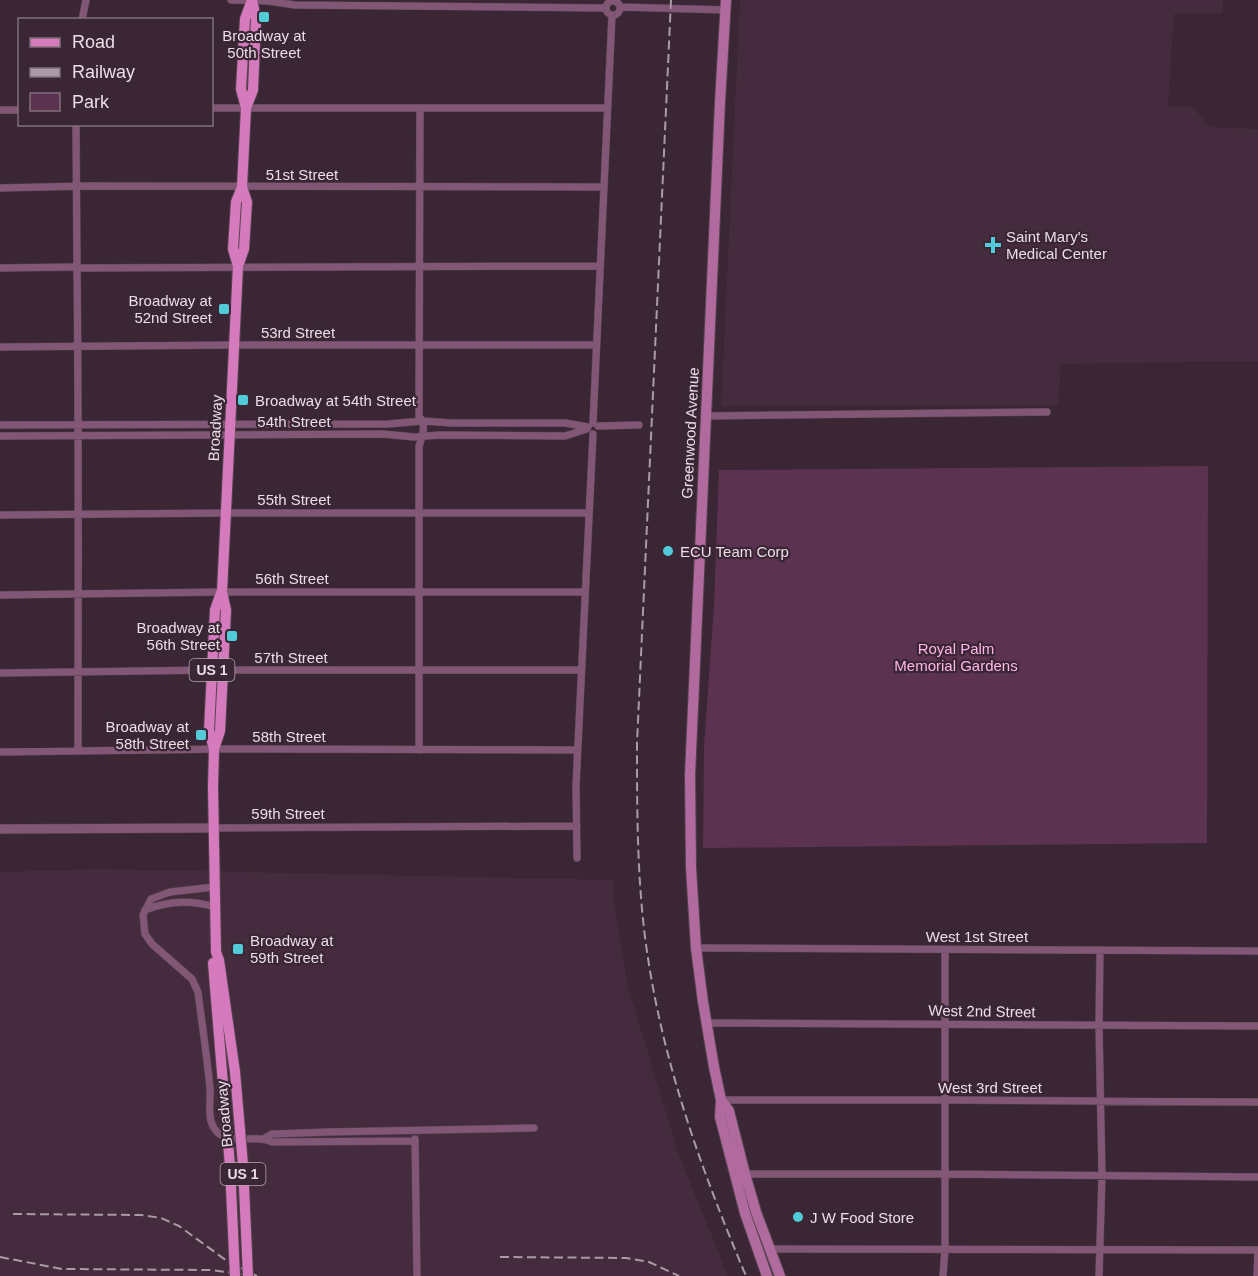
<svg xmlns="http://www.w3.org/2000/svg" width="1258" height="1276" viewBox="0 0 1258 1276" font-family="Arial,sans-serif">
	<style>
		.built { fill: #452b3e }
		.green { fill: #5b3250 }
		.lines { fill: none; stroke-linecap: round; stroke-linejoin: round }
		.minor-casing { stroke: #564350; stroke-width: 8 }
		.tertiary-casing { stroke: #564350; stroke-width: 10 }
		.secondary-casing { stroke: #564350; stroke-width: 12 }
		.primary-casing { stroke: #564350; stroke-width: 12 }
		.minor { stroke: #825675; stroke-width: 7 }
		.tertiary { stroke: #825675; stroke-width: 9 }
		.secondary { stroke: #b16a9e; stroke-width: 10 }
		.primary { stroke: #d57abd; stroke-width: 10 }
		.rail { stroke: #ab9ba6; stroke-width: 2; stroke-dasharray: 9 4.5; stroke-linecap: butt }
		.primary-bridge-casing { stroke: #564350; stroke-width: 12; stroke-linecap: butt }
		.primary-bridge { stroke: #d57abd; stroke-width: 10 }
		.poi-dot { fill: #52cbd9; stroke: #3a2634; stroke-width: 2 }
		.labels { text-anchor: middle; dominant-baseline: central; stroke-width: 4.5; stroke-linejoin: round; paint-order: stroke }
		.shield { fill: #3a2634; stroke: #b5a6b1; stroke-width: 1.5 }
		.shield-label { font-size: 14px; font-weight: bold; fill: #eadde6 }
		.poi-label { font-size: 15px; fill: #eadde6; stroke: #3a2634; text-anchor: start }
		.street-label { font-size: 15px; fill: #eadde6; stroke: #3a2634 }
		.park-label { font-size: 15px; fill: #ffb5e9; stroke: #3a2634 }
	</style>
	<rect width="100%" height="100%" fill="#3a2634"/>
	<path class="built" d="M740,0H1223V13L1174,14L1168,106L1193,107L1210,127L1258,129V361L1061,364L1058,405L721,406Z
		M98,869L613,880V894L628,987L678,1152L728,1276H0V872Z"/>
	<path class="green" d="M1208,466L1207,843L703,848L704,747L714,605L719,470Z"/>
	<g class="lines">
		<g class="minor-casing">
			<path id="minor" d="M231,0L268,1L295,5L606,8
				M606 8a7 7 0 1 1 14 0a7 7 0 1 1-14 0Z
				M620,7L726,10
				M82,20L86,0
				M212,108H607
				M0,110H20
				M76,124L77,264
				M0,188L83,186L603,187
				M0,268L73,267
				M81,268L600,266
				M77,271C79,431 78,591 78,751
				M0,347L234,345H596
				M706,416L1047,412
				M593,423L612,15
				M0,425L388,424L423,421L452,423H565L588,427
				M598,426L639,425
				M0,436L383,434L414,437L439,435L565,436L587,429
				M0,515L226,513H588
				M0,595L222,592H585
				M0,673L212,670H581
				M419,750V446C423,435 424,433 423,421L419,417V413L420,108
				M0,752L225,749L577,750
				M213,828L577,826
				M577,858L576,786L593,434
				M214,887L170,892L151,899L143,915L145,934L152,944L192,979L198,992C202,1024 207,1056 210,1089C211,1099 208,1111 211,1121C212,1125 215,1130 218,1133C233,1145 256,1134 272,1142L415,1141
				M145,910C167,901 192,900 215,907
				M696,948L1258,951
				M706,1023L1258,1026
				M721,1100H953L1258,1102
				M265,1138L272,1134L328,1132L534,1128
				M415,1139L417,1276
				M745,1174H944L1258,1177
				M769,1249L1258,1250
				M943,1276L945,1249V950
				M1099,1276L1102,1175L1099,1026L1100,950
				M1257,1276L1258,1250"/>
		</g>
		<g class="tertiary-casing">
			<path id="tertiary" d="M0,829L213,828"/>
		</g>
		<g class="secondary-casing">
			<path id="secondary" d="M726,0L720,102L690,775L691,868L696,948L703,1002L714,1067L721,1100L720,1117L745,1213L767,1276
				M721,1100L729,1111L745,1174L756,1212L780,1276"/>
		</g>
		<g class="primary-casing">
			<path id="primary" d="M246,108L253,90L256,19L252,0
				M238,266L244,249L247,202L242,187L246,108L241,89L245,19L252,0
				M214,749L209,731L215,610L221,593
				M213,963L222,1072
				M235,1072L219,960L216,952L213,787L214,749L220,731L226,610L222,592L238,266L233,249L236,202L242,187"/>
		</g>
		<use href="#minor" class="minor"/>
		<use href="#tertiary" class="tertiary"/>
		<use href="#secondary" class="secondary"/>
		<use href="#primary" class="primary"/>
		<path class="rail" d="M671,0L637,743C637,808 637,873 645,937C660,1055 700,1167 746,1276
			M13,1214L141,1215L161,1218L179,1226L227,1261L257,1276
			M0,1257L62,1269L210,1270L243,1274
			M500,1257L626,1258L649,1262L679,1276"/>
		<g class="primary-bridge-casing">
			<path id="primary-bridge" d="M222,1072L230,1166L235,1276
				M235,1072L243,1165L248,1276"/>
		</g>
		<use href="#primary-bridge" class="primary-bridge"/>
	</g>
	<g class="poi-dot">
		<rect x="258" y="11" width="12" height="12" rx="3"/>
		<path d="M990 236h6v6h6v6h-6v6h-6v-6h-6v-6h6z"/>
		<rect x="218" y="303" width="12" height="12" rx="3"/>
		<rect x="237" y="394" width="12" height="12" rx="3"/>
		<circle cx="668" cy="551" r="6"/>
		<rect x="226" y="630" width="12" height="12" rx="3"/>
		<rect x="195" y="729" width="12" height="12" rx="3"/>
		<rect x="232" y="943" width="12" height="12" rx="3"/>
		<circle cx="798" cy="1217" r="6"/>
	</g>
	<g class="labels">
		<g class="shield">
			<rect x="189.5" y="659" width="45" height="22" rx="4.5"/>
			<rect x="220.5" y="1163" width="45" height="22" rx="4.5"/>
		</g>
		<g class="shield-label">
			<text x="212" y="670">US 1</text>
			<text x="243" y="1174">US 1</text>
		</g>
		<g class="poi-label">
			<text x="264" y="35" text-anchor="middle">Broadway at<tspan x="264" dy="17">50th Street</tspan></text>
			<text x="1006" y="236">Saint Mary's<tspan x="1006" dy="17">Medical Center</tspan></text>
			<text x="212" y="300" text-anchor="end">Broadway at<tspan x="212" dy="17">52nd Street</tspan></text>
			<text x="255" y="400">Broadway at 54th Street</text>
			<text x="680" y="551">ECU Team Corp</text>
			<text x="220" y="627" text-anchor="end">Broadway at<tspan x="220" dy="17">56th Street</tspan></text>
			<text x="189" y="726" text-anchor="end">Broadway at<tspan x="189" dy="17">58th Street</tspan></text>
			<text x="250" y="940">Broadway at<tspan x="250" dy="17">59th Street</tspan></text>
			<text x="810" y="1217">J W Food Store</text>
		</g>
		<g class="street-label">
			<text x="302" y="174">51st Street</text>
			<text x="298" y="332">53rd Street</text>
			<text x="294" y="421">54th Street</text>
			<text transform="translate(215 428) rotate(-87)">Broadway</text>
			<text transform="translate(690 433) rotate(-87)">Greenwood Avenue</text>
			<text x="294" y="499">55th Street</text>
			<text x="292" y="578">56th Street</text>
			<text x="291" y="657">57th Street</text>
			<text x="289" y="736">58th Street</text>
			<text x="288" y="813">59th Street</text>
			<text x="977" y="936">West 1st Street</text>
			<text transform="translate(982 1011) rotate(1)">West 2nd Street</text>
			<text x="990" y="1087">West 3rd Street</text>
			<text transform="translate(224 1114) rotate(-95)">Broadway</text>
		</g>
		<g class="park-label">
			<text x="956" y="648">Royal Palm<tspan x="956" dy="17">Memorial Gardens</tspan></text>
		</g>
	</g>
	<rect x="18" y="18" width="195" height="108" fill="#3a2634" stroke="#806f7b" stroke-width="1.5"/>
	<rect x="30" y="38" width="30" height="9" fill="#d57abd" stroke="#806f7b" stroke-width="1.5"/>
	<text x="72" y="48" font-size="18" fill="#eadde6">Road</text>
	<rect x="30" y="68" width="30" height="9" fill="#ab9ba6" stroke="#806f7b" stroke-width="1.5"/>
	<text x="72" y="78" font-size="18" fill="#eadde6">Railway</text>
	<rect x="30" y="93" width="30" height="18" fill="#5b3250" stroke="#806f7b" stroke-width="1.5"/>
	<text x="72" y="108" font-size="18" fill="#eadde6">Park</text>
</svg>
